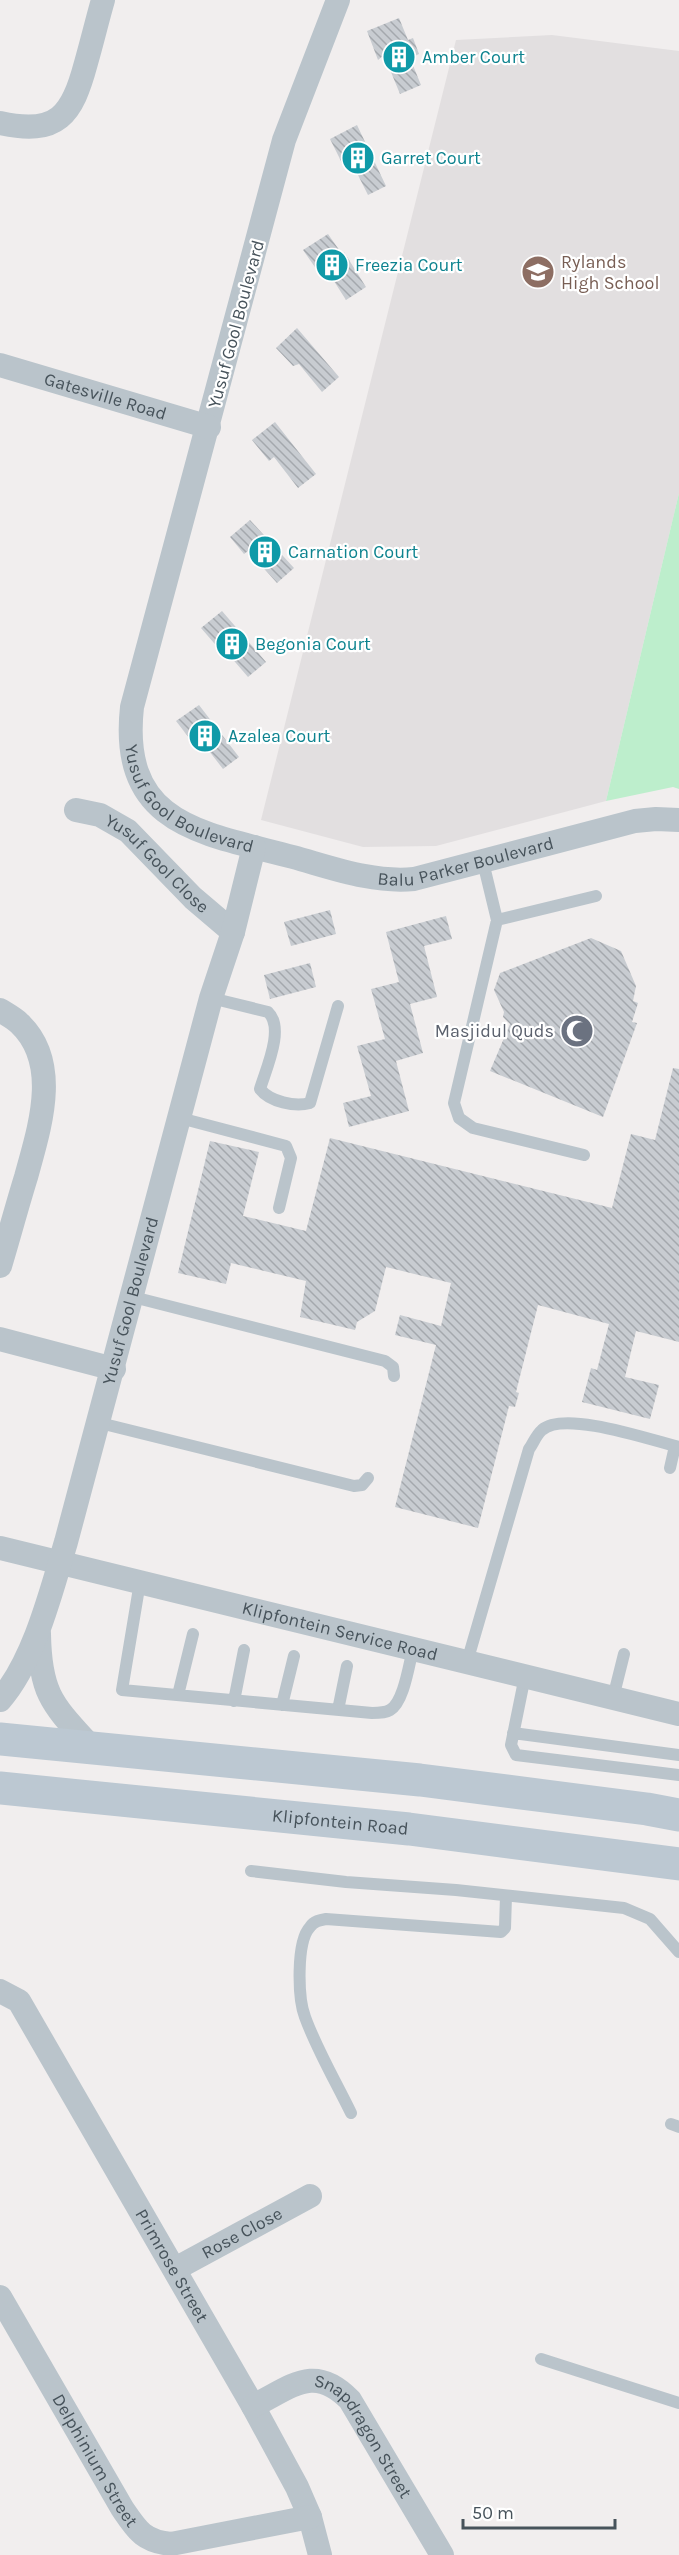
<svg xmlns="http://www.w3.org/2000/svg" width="679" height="2555" viewBox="0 0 679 2555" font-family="Karla,sans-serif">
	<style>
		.education { fill: #e2dfe0 }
		.garden { fill: #bdeecc }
		.building { fill: url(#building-back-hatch) }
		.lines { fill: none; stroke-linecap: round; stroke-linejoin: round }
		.service { stroke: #bac4cb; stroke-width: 12 }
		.minor { stroke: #bac4cb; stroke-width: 24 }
		.secondary { stroke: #bcc8d2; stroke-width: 33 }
		.labels { text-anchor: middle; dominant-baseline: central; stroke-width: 4.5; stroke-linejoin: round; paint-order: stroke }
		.culture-label { font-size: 18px; fill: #0d838f; stroke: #fff; text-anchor: start }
		.education-label { font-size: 18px; fill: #785e54; stroke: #fff; text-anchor: start }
		.street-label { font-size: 18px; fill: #47535b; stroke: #fff }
		.worship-label { font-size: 18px; fill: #5b616d; stroke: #fff; text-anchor: end }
	</style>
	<defs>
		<pattern id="building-back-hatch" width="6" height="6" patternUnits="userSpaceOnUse" patternTransform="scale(1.5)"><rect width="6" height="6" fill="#c8ccd1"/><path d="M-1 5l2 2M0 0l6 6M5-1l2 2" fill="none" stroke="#a4a8ad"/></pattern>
	</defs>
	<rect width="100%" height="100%" fill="#f1eeee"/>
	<path class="education" d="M552,35L679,51V493L606,801L436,846L363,847L261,820L456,40Z"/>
	<path class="garden" d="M679,493V789L673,787L606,801Z"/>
	<path class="building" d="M399,18L408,40L413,38L419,54L410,58L421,85L400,94L384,55L378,60L367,31Z
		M357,125L386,186L368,195L352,163L344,167L330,139Z
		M328,234L342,254L344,252L366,287L346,300L325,267L317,270L303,250Z
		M297,328L339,377L322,392L299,364L293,366L276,348Z
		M275,422L316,474L298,488L274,457L269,461L252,440Z
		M250,520L294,568L277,583L248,551L244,554L230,537Z
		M222,611L266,662L248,677L223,648L220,650L201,628Z
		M199,705L239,757L223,769L199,738L193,743L176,721Z
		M330,910L336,934L291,946L284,922Z
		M446,916L452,939L424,946L437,997L410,1004L423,1053L396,1061L409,1111L349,1127L343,1103L371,1096L357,1046L385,1039L371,989L399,982L386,932Z
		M591,938L621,951L636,986L633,1001L638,1003L632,1022L637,1023L603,1117L490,1071L510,1024L503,1017L504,1012L494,990L500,973Z
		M310,963L316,987L270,999L264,975Z
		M673,1068L679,1069V1342L636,1331L625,1377L659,1385L650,1419L582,1402L591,1368L597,1370L609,1324L538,1305L516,1392L519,1393L515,1407L509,1406L478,1528L395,1507L436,1345L395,1335L400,1315L441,1326L451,1283L386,1267L375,1311L357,1322L355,1330L300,1317L306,1281L231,1263L226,1284L178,1273L210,1141L259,1152L243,1216L306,1231L330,1138L612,1208L631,1134L655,1140Z"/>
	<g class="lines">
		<path class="service" d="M483,862L497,920
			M211,998L268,1012C285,1028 266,1069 260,1089C270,1102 295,1107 310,1103L338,1006
			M180,1118L286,1146L291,1158L279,1208
			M584,1155L473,1128L459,1118L454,1103L497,920L596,896
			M133,1297L385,1361L393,1367L394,1376
			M100,1423L354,1486L362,1485L368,1478
			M670,1468L675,1446
			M140,1582L122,1690L372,1713C378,1713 385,1713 390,1710C404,1702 409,1664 413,1649
			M467,1662L529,1449C533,1444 536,1435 542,1430C564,1410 651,1440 679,1447
			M525,1676L511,1745L516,1755L679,1775
			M178,1695L193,1634
			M613,1698L624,1654
			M234,1701L244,1650
			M282,1705L294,1656
			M338,1710L347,1666
			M513,1733L679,1755
			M251,1871L346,1882L456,1890L624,1908L650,1919L679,1952
			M351,2113C336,2082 317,2050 305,2017C298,1999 296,1942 310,1927C314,1921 320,1920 326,1919L501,1932L505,1928L506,1896
			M671,2124L679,2127
			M541,2359L679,2403"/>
		<g class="minor">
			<path id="s1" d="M338,0L284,140L132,707C119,826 203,833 293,857C333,868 373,883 414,879L635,821L656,819L679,820"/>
			<path d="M0,123C58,136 72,115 86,63C92,42 97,21 103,0"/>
			<path id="s2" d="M0,365L209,427"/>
			<path id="s3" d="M76,810L100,815L128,831L193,898L233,932"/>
			<path d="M0,1010C6,1014 14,1018 19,1023C62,1063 39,1129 26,1177C17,1206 9,1236 0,1266"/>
			<path d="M0,1339L114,1369"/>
			<path id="s4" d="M0,1548L679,1714"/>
			<path d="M39,1634C40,1695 53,1705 92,1748"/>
			<path id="s5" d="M0,1700C34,1661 51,1592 66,1542L211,998L233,932L254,847"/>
			<path id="s6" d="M0,1991L19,2001L253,2406L297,2487L310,2517L320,2555"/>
			<path id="s7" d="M175,2269L310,2196"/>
			<path id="s8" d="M0,2297L122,2508C137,2530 143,2541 171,2544L310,2517"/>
			<path id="s9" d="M253,2406C292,2387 314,2363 350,2400L442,2555"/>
		</g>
		<g class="secondary">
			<path d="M0,1739L420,1780L647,1809L679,1815"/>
			<path id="s10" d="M0,1788L409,1829L679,1864"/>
		</g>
	</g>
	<defs>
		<g id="building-disc" transform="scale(1.725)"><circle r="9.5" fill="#0f9aa8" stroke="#fff"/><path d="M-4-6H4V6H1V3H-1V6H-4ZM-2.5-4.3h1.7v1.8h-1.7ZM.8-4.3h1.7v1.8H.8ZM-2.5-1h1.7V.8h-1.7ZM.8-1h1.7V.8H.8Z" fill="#fff"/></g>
		<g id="school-disc" transform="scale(1.725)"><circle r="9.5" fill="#8d6e63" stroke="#fff"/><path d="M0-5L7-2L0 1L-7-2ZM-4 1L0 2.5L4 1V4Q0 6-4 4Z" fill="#fff"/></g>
		<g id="mosque-disc" transform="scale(1.725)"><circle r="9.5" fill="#6b7280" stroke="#fff"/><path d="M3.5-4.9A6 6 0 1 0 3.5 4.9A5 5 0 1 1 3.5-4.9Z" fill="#fff"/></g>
	</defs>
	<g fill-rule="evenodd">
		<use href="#building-disc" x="399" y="57"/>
		<use href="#building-disc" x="358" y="158"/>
		<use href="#building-disc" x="332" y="265"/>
		<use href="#school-disc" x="538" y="272"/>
		<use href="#building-disc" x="265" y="552"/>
		<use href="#building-disc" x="232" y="644"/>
		<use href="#building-disc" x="205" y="736"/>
		<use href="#mosque-disc" x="577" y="1031"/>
	</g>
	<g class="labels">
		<g class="culture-label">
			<text x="422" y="57">Amber Court</text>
			<text x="381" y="158">Garret Court</text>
			<text x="355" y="265">Freezia Court</text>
			<text x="288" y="552">Carnation Court</text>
			<text x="255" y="644">Begonia Court</text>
			<text x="228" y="736">Azalea Court</text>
		</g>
		<g class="education-label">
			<text x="561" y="262">Rylands<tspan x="561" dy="21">High School</tspan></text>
		</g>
		<g class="street-label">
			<text transform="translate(236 324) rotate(-75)">Yusuf Gool Boulevard</text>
			<text stroke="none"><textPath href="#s2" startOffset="110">Gatesville Road</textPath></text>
			<text stroke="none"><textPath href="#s1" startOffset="861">Yusuf Gool Boulevard</textPath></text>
			<text stroke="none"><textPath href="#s1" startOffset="1166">Balu Parker Boulevard</textPath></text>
			<text stroke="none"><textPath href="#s3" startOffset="100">Yusuf Gool Close</textPath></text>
			<text stroke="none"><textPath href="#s5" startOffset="422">Yusuf Gool Boulevard</textPath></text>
			<text stroke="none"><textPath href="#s4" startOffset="350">Klipfontein Service Road</textPath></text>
			<text stroke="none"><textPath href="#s10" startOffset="342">Klipfontein Road</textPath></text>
			<text stroke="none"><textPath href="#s7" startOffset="76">Rose Close</textPath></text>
			<text stroke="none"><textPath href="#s6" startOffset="327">Primrose Street</textPath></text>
			<text stroke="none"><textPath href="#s9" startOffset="144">Snapdragon Street</textPath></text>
			<text stroke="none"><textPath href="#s8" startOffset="189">Delphinium Street</textPath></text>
		</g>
		<g class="worship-label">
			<text x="554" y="1031">Masjidul Quds</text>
		</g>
	</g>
	<path d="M463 2519v9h152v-9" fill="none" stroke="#47535b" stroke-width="3"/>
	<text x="472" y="2519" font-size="18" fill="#47535b" stroke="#ffffff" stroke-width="4.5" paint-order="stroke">50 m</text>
</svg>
